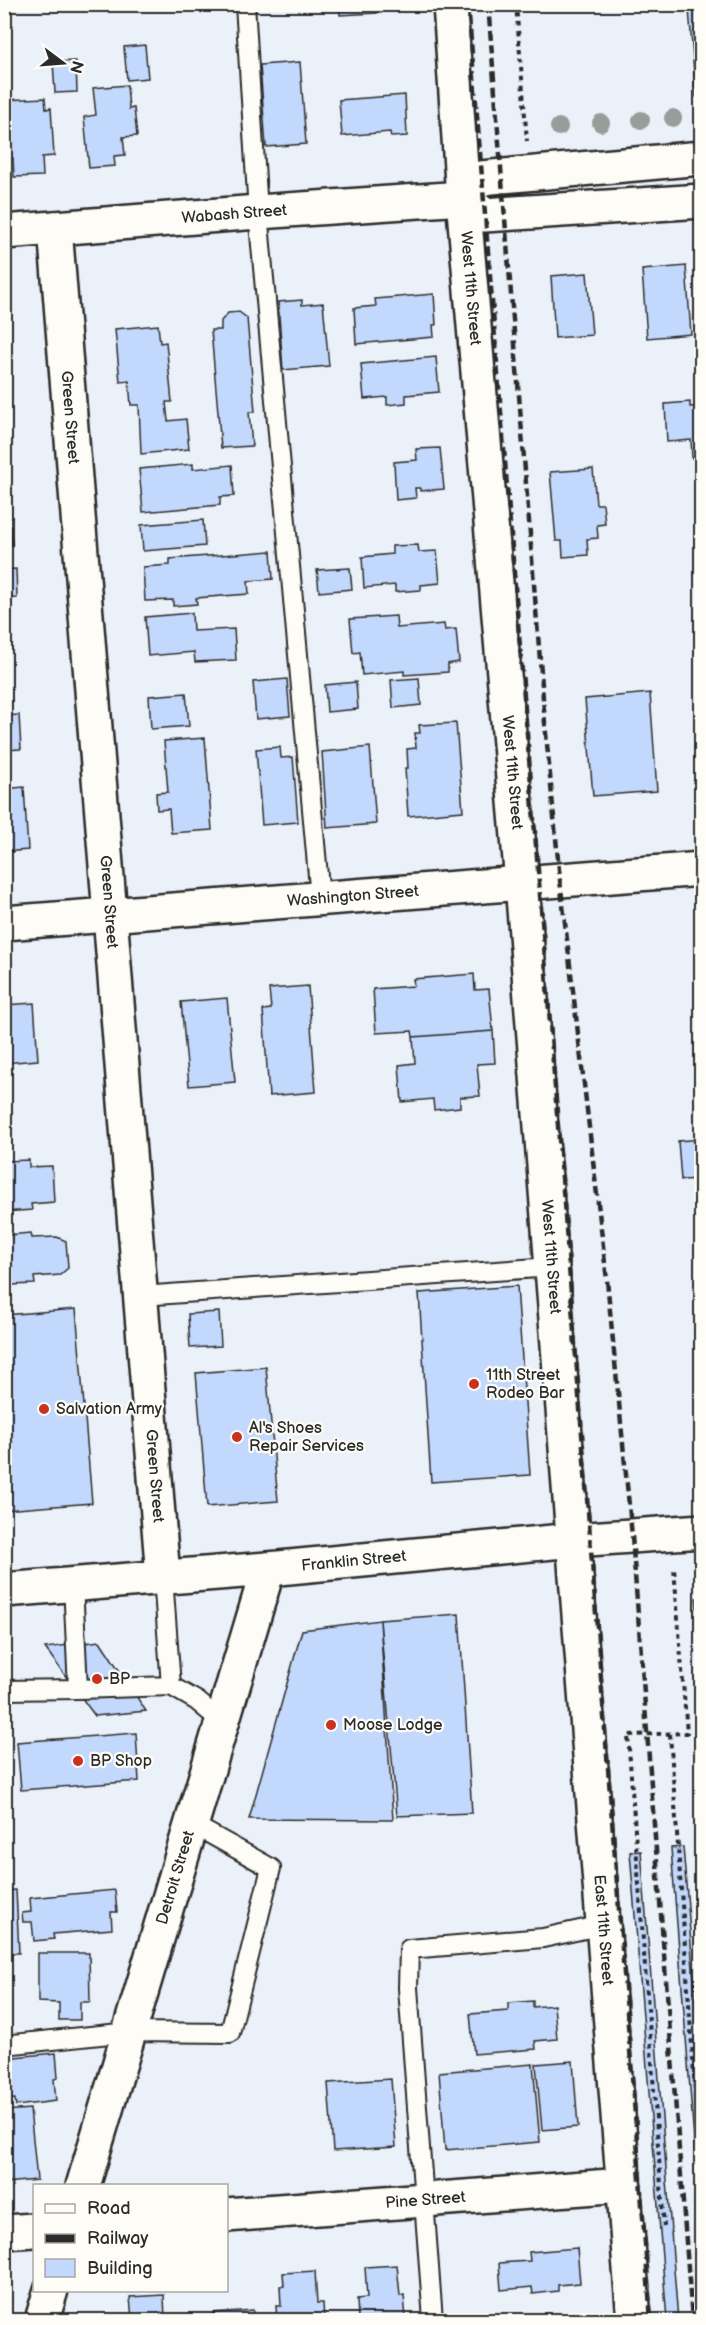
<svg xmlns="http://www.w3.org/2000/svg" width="706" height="2325" viewBox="0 0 706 2325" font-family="'Balsamiq Sans',sans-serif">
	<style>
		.building { fill: #c2d8fd; stroke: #2b2b2b; stroke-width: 1.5 }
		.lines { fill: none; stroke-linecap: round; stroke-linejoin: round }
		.lane-casing { stroke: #2b2b2b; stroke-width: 22 }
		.street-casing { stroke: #2b2b2b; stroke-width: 38 }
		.secondary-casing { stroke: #2b2b2b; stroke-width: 38 }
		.path { stroke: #2b2b2b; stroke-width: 4; stroke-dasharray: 4.5 4.5; stroke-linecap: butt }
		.lane { stroke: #fdfcf7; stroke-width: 18 }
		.street { stroke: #fdfcf7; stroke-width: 33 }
		.secondary { stroke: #fdfcf7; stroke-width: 33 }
		.rail { stroke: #2b2b2b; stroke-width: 4.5; stroke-dasharray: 9 4.5; stroke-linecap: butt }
		.tree { fill: #969e99 }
		.poi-dot { fill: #c8321e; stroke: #fdfcf7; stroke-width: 2 }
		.labels { text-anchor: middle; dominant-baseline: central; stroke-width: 4.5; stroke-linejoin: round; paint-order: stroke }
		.street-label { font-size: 16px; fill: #2b2b2b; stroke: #fdfcf7 }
		.poi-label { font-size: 16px; fill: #2b2b2b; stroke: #fdfcf7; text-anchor: start }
	</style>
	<rect width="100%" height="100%" fill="#ebf1f9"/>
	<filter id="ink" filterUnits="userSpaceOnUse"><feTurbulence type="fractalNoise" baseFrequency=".0167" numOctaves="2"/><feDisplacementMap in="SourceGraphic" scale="12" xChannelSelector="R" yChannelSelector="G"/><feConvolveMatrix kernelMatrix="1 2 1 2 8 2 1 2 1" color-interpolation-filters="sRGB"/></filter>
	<g filter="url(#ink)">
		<path class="building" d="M200,4H226V9L201,11Z
			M329,4H376L377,13L340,15L339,5Z
			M702,8V96L696,97L689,9Z
			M145,45L148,78L127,80L124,47Z
			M76,61L77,92L55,93L53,62Z
			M300,62L306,144L266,147L260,65Z
			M127,85L129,109L134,108L137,136L123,137L125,155L114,156L115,166L89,168L84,117L96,115L93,88Z
			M405,95L407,136L391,137L390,132L342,136L339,100Z
			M45,98L46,109L51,108L54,156L42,157L43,176L14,177L13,158L4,159V100Z
			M686,266L691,334L647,338L642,270Z
			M587,273L592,335L555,338L551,276Z
			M434,294L436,325H433L434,337L356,344L354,308L376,306L375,299Z
			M302,300V305L323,303L329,366L283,370L278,302Z
			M239,312L247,318L255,412H249L252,446L221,448L211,330H221V321L228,313Z
			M158,325L160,343L166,342L172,402H166L168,421L186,419L189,449L141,454L139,405H131L129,381L120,382L115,329Z
			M436,357L439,392L406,395V403L387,405V397L364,399L361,364Z
			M690,402V407L702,406V458H692L691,440L667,442L665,404Z
			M440,448L444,489L420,491V488H415L416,498L396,500L394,462L417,460L416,449Z
			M193,464V469L232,465L234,496L220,497V505L143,512L139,469Z
			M593,469L596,504H603L605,524L597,525L598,538L587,539L588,555L563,557L562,541H556L550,472Z
			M4,483H7L12,545H4Z
			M203,520L205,546L143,551L141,525Z
			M418,545L419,552L437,551L440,583L421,585V590L395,592V585L364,588L362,557L392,554V546Z
			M271,551L273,579L248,581L249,594L196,598L197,604L173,606V600L145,601L143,567L170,565V559Z
			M350,568L352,589L319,592L317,570Z
			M16,569L17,598L4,599V570Z
			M192,613L193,631L234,629L236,660L195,662L194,652L148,656L145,617Z
			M396,616L397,628L444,624L445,630L456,629L459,662L448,664V672L404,675V671L362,675L360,652L353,653L350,619Z
			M419,678L421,705L393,708L391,680Z
			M287,679L290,716L256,719L253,682Z
			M356,682L358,709L327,712L325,685Z
			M186,693L189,726L151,729L149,696Z
			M650,693L657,791L593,796L585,699Z
			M19,715L21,749L4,750V716Z
			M456,723L463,811L408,816L405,768H408L407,749L416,748L415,733H420L419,725Z
			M205,738L212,830L171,833L169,809L157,810L156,793L168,792L164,741Z
			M280,747L281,758L293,757L298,822L262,825L256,749Z
			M370,747L376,824L327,828L322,752Z
			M24,787L28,850L4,852V789Z
			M474,974L475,990L489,989L493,1031L413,1037L412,1031L376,1033L373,989L414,986L413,979Z
			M308,986L316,1092L269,1096L263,1010L271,1009L269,989Z
			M227,998L235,1082L189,1086L181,1002Z
			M34,1003L38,1060L4,1063V1005Z
			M493,1031L495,1063L477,1064L480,1096L460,1097V1107L434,1110L433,1099L402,1102L399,1065L415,1063L413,1037Z
			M702,1139V1179L681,1180L678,1141Z
			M29,1160V1167L52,1166L54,1202L31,1204L32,1210L4,1212L5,1161Z
			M31,1233L32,1238L57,1237L66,1241L68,1268L60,1275L34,1277L35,1284L11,1285L10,1279H4V1241L8,1240L7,1235Z
			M517,1286L530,1475L431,1482L419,1293Z
			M76,1309L92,1503L4,1510V1315Z
			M219,1312L221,1346L190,1348L188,1314Z
			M266,1367L278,1501L207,1507L196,1373Z
			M696,1598H702V1666Z
			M459,1614L472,1813L397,1816L380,1620Z
			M380,1620L393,1820L249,1819L302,1630Z
			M100,1641L146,1711L95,1716L45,1648Z
			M136,1733L139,1781L21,1790L17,1742Z
			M683,1847L702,2077V2241L671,1848Z
			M641,1851L678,2320H667L630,1852Z
			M16,1890L19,1953H4V1891Z
			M115,1890L117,1912H111L112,1929L53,1934L54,1939L34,1941L32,1922H23L22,1913L31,1912L30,1898Z
			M38,1953H89L90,2002H80V2020H59V2003L38,2002Z
			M533,2001V2007L554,2005L557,2039L535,2041L536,2049L474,2054L470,2014L508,2011V2003Z
			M56,2053L58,2078L54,2079L56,2101L16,2106L15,2099L4,2100V2058Z
			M573,2061L578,2127L542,2130L536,2064Z
			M533,2064L540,2142L445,2150L439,2072Z
			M391,2079L396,2147L333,2151L328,2083Z
			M30,2109L37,2180L4,2183V2111Z
			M577,2248L580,2283L558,2285V2291L533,2294L532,2287L501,2290L499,2263L530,2261L529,2252Z
			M397,2265L400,2296L404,2295L406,2320H358L357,2299L367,2298L365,2267Z
			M315,2271L317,2303H323L324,2320H277L276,2306H281L280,2286H284L283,2273Z
			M164,2295L165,2320H132L130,2297Z
			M253,2310V2317L262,2316V2320H213V2313Z"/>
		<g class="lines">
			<g class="lane-casing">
				<path id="lane" d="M245,4L258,212L320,898
					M141,1296L552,1267
					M163,1577L171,1686
					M78,1689L171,1686L197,1701L222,1722
					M4,1690L78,1689L73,1584
					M4,2045L129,2032L230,2033L271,1868L192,1824
					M433,2320L408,1988L409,1949L543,1938L603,1925"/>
			</g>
			<g class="street-casing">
				<g id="street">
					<path id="s1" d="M55,228L163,1577"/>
					<path id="s2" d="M4,232L258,212L463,198"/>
					<path id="s3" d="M4,923L522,883"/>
					<path d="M574,1540L702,1531"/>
					<path id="s4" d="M83,2186L268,1569"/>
					<path id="s5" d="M226,2215L623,2185"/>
					<path d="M4,2232L34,2230"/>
					<path d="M42,2320L51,2290"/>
				</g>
			</g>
			<g class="secondary-casing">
				<g id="secondary">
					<path id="s6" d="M450,4L463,198L522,883L634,2320"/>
					<path d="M702,158L481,178L463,198L484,215L702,201"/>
					<path d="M522,883L702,869"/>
					<path id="s7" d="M4,1590L268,1569L574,1540"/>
				</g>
			</g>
			<path class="path" d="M516,4L527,141
				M670,1734L702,2188
				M664,2227L628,1735L687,1733L674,1568"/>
			<use href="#lane" class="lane"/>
			<use href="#street" class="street"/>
			<use href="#secondary" class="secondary"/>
			<path class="rail" d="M468,4L539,882L651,2320
				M488,4L545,723L560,880L607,1280L632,1536L692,2320"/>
		</g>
		<g class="tree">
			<circle cx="673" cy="118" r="9"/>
			<circle cx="641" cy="120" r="9"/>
			<circle cx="601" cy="123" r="9"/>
			<circle cx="559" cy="127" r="9"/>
		</g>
	</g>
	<g class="poi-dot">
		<circle cx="474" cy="1384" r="6"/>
		<circle cx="44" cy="1409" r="6"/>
		<circle cx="237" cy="1437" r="6"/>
		<circle cx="97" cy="1679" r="6"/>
		<circle cx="331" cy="1725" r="6"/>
		<circle cx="78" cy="1761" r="6"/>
	</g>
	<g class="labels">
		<g class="street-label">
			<text stroke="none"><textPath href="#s2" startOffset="231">Wabash Street</textPath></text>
			<text stroke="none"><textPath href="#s6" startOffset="285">West 11th Street</textPath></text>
			<text stroke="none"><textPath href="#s1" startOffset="190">Green Street</textPath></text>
			<text stroke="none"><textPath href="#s6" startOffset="771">West 11th Street</textPath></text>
			<text stroke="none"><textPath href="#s3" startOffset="350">Washington Street</textPath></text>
			<text stroke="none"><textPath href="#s1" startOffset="676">Green Street</textPath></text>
			<text stroke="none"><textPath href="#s6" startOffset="1257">West 11th Street</textPath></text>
			<text stroke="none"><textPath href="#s1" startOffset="1252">Green Street</textPath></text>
			<text stroke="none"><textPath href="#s7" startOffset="351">Franklin Street</textPath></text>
			<text stroke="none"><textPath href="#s4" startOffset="322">Detroit Street</textPath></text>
			<text stroke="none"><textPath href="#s6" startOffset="1932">East 11th Street</textPath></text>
			<text stroke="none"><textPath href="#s5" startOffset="200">Pine Street</textPath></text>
		</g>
		<g class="poi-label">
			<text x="486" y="1375">11th Street<tspan x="486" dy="18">Rodeo Bar</tspan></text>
			<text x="56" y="1409">Salvation Army</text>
			<text x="249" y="1428">Al's Shoes<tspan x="249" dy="18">Repair Services</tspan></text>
			<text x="109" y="1679">BP</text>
			<text x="343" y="1725">Moose Lodge</text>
			<text x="90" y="1761">BP Shop</text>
		</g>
	</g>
	<rect width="706" height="2325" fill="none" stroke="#fdfcf7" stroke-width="24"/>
	<rect x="12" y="12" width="682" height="2301" fill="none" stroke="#2b2b2b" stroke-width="2" filter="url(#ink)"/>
	<rect x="33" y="2184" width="195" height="108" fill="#fdfcf7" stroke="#a9a8a5" stroke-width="1.5"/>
	<rect x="45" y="2204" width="30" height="9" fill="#fdfcf7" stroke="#a9a8a5" stroke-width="1.5"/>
	<text x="87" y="2214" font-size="18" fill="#2b2b2b">Road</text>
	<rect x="45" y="2234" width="30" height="9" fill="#2b2b2b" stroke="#a9a8a5" stroke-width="1.5"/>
	<text x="87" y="2244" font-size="18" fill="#2b2b2b">Railway</text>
	<rect x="45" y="2259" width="30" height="18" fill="#c2d8fd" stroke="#a9a8a5" stroke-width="1.5"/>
	<text x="87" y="2274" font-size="18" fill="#2b2b2b">Building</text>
	<g transform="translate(63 63) rotate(106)" stroke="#fdfcf7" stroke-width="4.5" paint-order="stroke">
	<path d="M0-4.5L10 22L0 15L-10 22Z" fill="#2b2b2b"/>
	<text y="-9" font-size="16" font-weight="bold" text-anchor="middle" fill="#2b2b2b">N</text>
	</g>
</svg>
